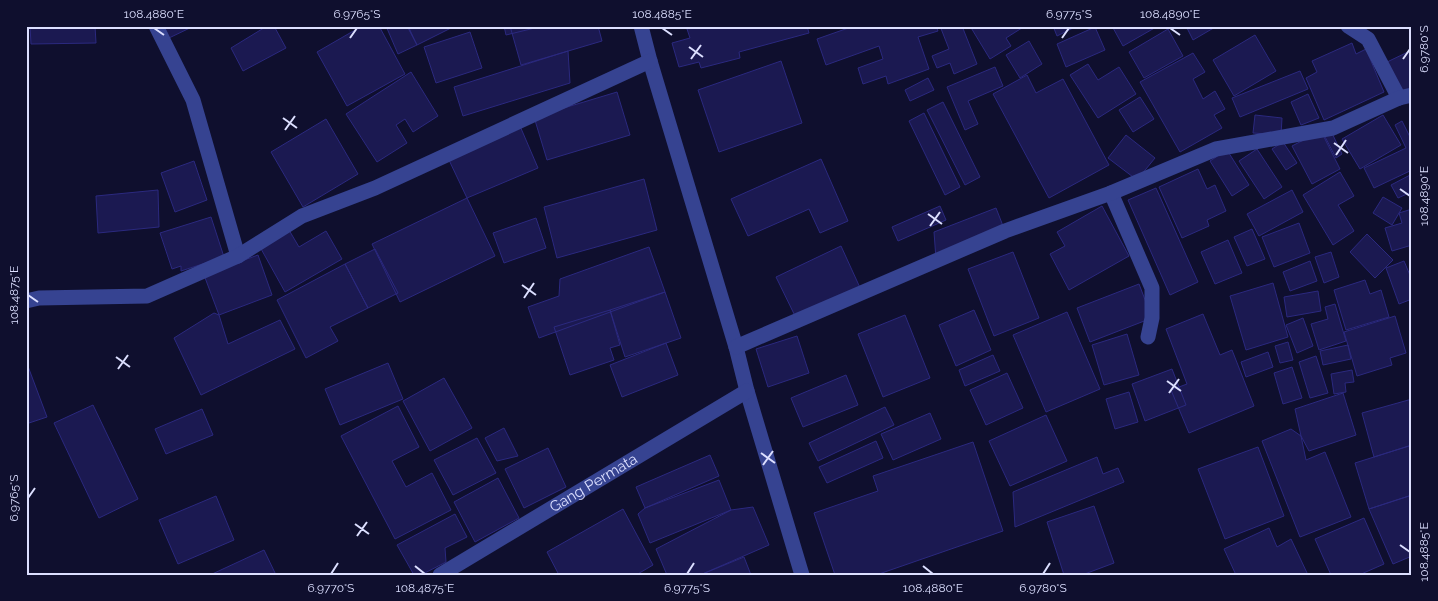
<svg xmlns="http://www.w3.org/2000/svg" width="1438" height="601" viewBox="0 0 1438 601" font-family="Raleway,sans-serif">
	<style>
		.building { fill: #1b1951; stroke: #2b297f }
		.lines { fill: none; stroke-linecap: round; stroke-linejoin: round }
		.minor { stroke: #364391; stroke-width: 15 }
		.ticks { fill: none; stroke: #dcdfff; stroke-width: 2 }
		.labels { text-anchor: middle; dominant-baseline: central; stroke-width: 4; stroke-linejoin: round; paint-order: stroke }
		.street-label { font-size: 15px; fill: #dcdfff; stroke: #0f0f2e }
		.neatline { fill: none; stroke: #dcdfff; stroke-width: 2 }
		.ticks-label { font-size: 12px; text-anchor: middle; fill: #dcdfff }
	</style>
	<rect width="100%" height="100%" fill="#0f0f2e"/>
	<path class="building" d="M30,26H95L96,43L31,44Z
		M164,26H194L169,38Z
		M267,26H274L286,48L243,71L231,48Z
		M362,26H379L405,74L347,106L317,52Z
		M386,26H408L417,45L398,54Z
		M407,26H455L417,45Z
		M504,26H543L506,35Z
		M510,26H598L602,41L521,65Z
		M686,26H807L809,33L739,52L740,58L701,68L699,62L679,67L672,43L690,38Z
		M854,26H936L938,31L918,37L929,69L888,84L886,76L863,84L858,68L883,59L879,46L826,65L817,39Z
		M940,26H962L977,64L954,74L950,63L937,68L932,56L949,49Z
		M970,26H1025L1006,38L1011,46L990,59Z
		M1053,26H1077L1057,36Z
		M1112,26H1158L1123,46Z
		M1186,26H1217L1193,40Z
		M1095,27L1105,50L1066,67L1057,44Z
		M1168,29L1183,56L1144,78L1129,52Z
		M470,32L482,68L436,83L424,47Z
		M1255,35L1276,71L1234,96L1213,60Z
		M1029,41L1042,64L1020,78L1006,55Z
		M1352,43L1356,54L1366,49L1384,92L1324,120L1306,78L1317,72L1312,61Z
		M1412,50V88L1400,94L1385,63Z
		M568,51L570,83L463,116L454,87Z
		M1193,53L1205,72L1193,79L1203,99L1215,91L1225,109L1214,115L1222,128L1180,152L1140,82Z
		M781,61L802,123L719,152L698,90Z
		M1088,64L1098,80L1119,67L1136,94L1098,118L1070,75Z
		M995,67L1003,86L968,101L978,124L965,130L947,87Z
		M1300,71L1308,89L1240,117L1232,98Z
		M411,72L438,116L413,132L405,119L396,125L407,143L377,162L346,114Z
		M1027,75L1036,93L1063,79L1109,165L1049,198L993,94Z
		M928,78L934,90L910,101L905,90Z
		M617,92L630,135L547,160L534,117Z
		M1308,94L1319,118L1301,125L1291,102Z
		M1140,97L1154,119L1133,132L1119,110Z
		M943,102L980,177L965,185L927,110Z
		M924,113L960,187L945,195L909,121Z
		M1255,115L1282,118L1281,135L1253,133Z
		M1383,115L1401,145L1360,169L1342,139Z
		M326,119L358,174L303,207L271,152Z
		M1402,121L1412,141V170L1374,188L1364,168L1406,148L1395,125Z
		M520,126L538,168L467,198L448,158Z
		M1330,129L1342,154L1336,158L1323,133Z
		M1321,131L1340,169L1312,184L1292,146Z
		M1126,135L1155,158L1137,180L1108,158Z
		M1283,142L1297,163L1286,170L1272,149Z
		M1257,149L1282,187L1264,199L1239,161Z
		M1227,150L1249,185L1232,196L1210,161Z
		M821,159L848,221L820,233L809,209L748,236L731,199Z
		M194,161L207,200L175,212L161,173Z
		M1198,169L1207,189L1215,185L1226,211L1207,220L1209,226L1182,238L1159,187Z
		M1340,172L1354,196L1338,205L1354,231L1333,245L1303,195Z
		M1412,174V200L1409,193L1398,198L1391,185Z
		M644,179L657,230L557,258L544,207Z
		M1156,188L1198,282L1170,295L1128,200Z
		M158,190L159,227L98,233L96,196Z
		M1292,190L1303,212L1259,236L1247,214Z
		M1383,197L1402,208L1392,225L1373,213Z
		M467,198L495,256L400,302L372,244Z
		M940,206L946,220L898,241L892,227Z
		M1102,206L1129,256L1069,290L1050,254L1065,246L1057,232Z
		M996,208L1005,231L936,259L934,232Z
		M1412,209V245L1392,251L1385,228L1402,223L1399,213Z
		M211,217L224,257L181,271V266L172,269L160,233Z
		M536,218L546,248L504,263L493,233Z
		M1299,223L1310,253L1274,267L1262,237Z
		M1252,229L1265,259L1247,266L1234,237Z
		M289,230L299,247L326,231L342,259L285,292L260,247Z
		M1367,234L1393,260L1375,278L1350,252Z
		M1228,240L1242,273L1215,284L1201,252Z
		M841,246L862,292L798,322L776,277Z
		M649,247L665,292L539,338L528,307L559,296L560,279Z
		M375,249L398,293L368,308L345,264Z
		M1013,252L1039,318L994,336L968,269Z
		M1331,252L1339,277L1324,283L1315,257Z
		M258,255L272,295L219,315L204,275Z
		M1310,261L1317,281L1290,291L1283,272Z
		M1404,261L1412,280V299L1399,304L1386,268Z
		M345,264L368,308L330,327L338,341L306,358L277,300Z
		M1365,280L1370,294L1381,290L1389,317L1346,330L1334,290Z
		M1273,283L1288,337L1246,350L1230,296Z
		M1139,284L1152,318L1090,342L1077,308Z
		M1318,291L1321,311L1287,317L1284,297Z
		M665,292L681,338L625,357L610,310Z
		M1335,304L1346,341L1319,350L1311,324L1328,319L1325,307Z
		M610,310L620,345L610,348L614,360L570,375L554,327Z
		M974,310L991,350L956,366L939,325Z
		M1067,312L1100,389L1046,412L1013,335Z
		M214,313L219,315L228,344L280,320L295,349L201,395L174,338Z
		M1203,314L1220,355L1232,350L1254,406L1189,433L1171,390L1187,384L1166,329Z
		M905,315L930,378L883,397L858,334Z
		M1395,316L1406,353L1390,358L1392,365L1357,376L1344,332Z
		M1303,318L1313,346L1297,353L1286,325Z
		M1127,334L1139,375L1104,385L1092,345Z
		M797,336L809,373L768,387L756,349Z
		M1288,342L1293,360L1280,363L1275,346Z
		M666,343L678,375L622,397L610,365Z
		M1348,345L1351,359L1323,365L1320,351Z
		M1268,352L1273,367L1246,377L1241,362Z
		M993,355L1000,371L965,386L959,370Z
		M1316,356L1328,393L1310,398L1299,362Z
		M26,361L47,417L26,424Z
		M388,363L403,399L340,425L325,389Z
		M1292,367L1302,398L1283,404L1274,373Z
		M1172,369L1186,405L1145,421L1132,384Z
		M1352,370L1354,382L1345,383L1346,392L1334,394L1331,374Z
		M1007,373L1023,408L986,425L970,390Z
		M846,375L858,405L803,427L791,398Z
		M444,378L472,428L430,451L403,401Z
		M1129,392L1138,422L1115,429L1106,399Z
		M1343,393L1356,435L1309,451L1301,436L1295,409Z
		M1412,399V445L1374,457L1362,413Z
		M93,405L138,499L99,518L54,423Z
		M398,406L419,447L392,461L406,487L432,473L451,510L395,539L341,436Z
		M885,407L894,425L818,461L809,443Z
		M202,409L213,435L166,454L155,429Z
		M930,413L941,439L893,460L881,434Z
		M1046,415L1067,461L1010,486L989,441Z
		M504,428L518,456L497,461L485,438Z
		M1291,429L1301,436L1306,460L1325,452L1351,517L1300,537L1262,441Z
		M477,438L496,473L453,495L434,460Z
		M876,441L883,458L827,483L819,467Z
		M973,442L1003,531L876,575H835L814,513L878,491L873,476Z
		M1412,445V495L1369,509L1355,463Z
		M1258,447L1284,516L1225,539L1198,469Z
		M548,448L566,487L524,508L505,469Z
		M710,455L719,476L645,508L636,487Z
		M1097,457L1103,474L1118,468L1124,482L1015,527L1013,492Z
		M498,478L519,518L475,542L454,502Z
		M719,480L731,510L650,543L638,514L645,508Z
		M1412,495V556L1393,564L1369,509Z
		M216,496L234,540L178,564L159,520Z
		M1094,506L1114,563L1082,575H1064L1047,522Z
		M753,507L769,545L700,575H667L656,549L731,510Z
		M623,509L653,565L636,575H559L547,552Z
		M455,514L467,537L445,548L446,562L421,575H414L397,545Z
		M1364,518L1384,564L1359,575H1331L1315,539Z
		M1269,528L1277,547L1291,539L1308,575H1236L1224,549Z
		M264,550L276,575H210Z
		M744,557L751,575H700Z"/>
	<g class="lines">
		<g class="minor">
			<path d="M156,26L193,100L238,256"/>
			<path d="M641,26L650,61L736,347L747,391L802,575"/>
			<path d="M1348,26L1368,39L1399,98"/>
			<path d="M1111,193L1152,288V318L1148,337"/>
			<path d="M26,301L39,298L147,296L238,256L302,216L375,188L650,61"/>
			<path d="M736,347L1005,231L1111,193L1216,149L1333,128L1399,98L1412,95"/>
			<path id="s1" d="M440,575L747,391"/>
		</g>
	</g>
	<path class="ticks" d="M154,28L164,35M662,28L672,35M1170,28L1180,35M350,38L357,28M1062,38L1069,28M689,47L703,57M691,59L701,45M1403,59L1410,49M283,118L297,128M285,130L295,116M1334,143L1348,153M1336,155L1346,140M1400,189L1410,196M928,214L942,224M930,226L940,212M522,285L536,295M28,295L38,302M524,298L534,283M116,357L130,367M118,369L128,355M1167,381L1181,391M1169,393L1179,379M761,453L775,463M763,465L773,451M28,498L35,488M355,524L369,534M357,536L367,522M1400,545L1410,552M415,566L425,574M923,566L933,574M331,574L338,563M687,574L694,563M1043,574L1050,563"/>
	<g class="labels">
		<g class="street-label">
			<text stroke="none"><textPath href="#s1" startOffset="179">Gang Permata</textPath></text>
		</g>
	</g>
	<rect width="1438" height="601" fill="none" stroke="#0f0f2e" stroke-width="55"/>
	<rect x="28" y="28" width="1382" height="546" class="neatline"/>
	<g class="ticks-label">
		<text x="154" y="18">108.4880°E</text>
		<text x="357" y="18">6.9765°S</text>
		<text x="662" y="18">108.4885°E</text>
		<text x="1069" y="18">6.9775°S</text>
		<text x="1170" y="18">108.4890°E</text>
		<text transform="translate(1424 49) rotate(-90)" y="4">6.9780°S</text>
		<text transform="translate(1424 196) rotate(-90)" y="4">108.4890°E</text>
		<text transform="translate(14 295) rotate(-90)" y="4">108.4875°E</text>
		<text transform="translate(14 498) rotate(-90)" y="4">6.9765°S</text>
		<text transform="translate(1424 552) rotate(-90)" y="4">108.4885°E</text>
		<text x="331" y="592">6.9770°S</text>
		<text x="425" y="592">108.4875°E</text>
		<text x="687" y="592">6.9775°S</text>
		<text x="933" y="592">108.4880°E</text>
		<text x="1043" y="592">6.9780°S</text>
	</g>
</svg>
